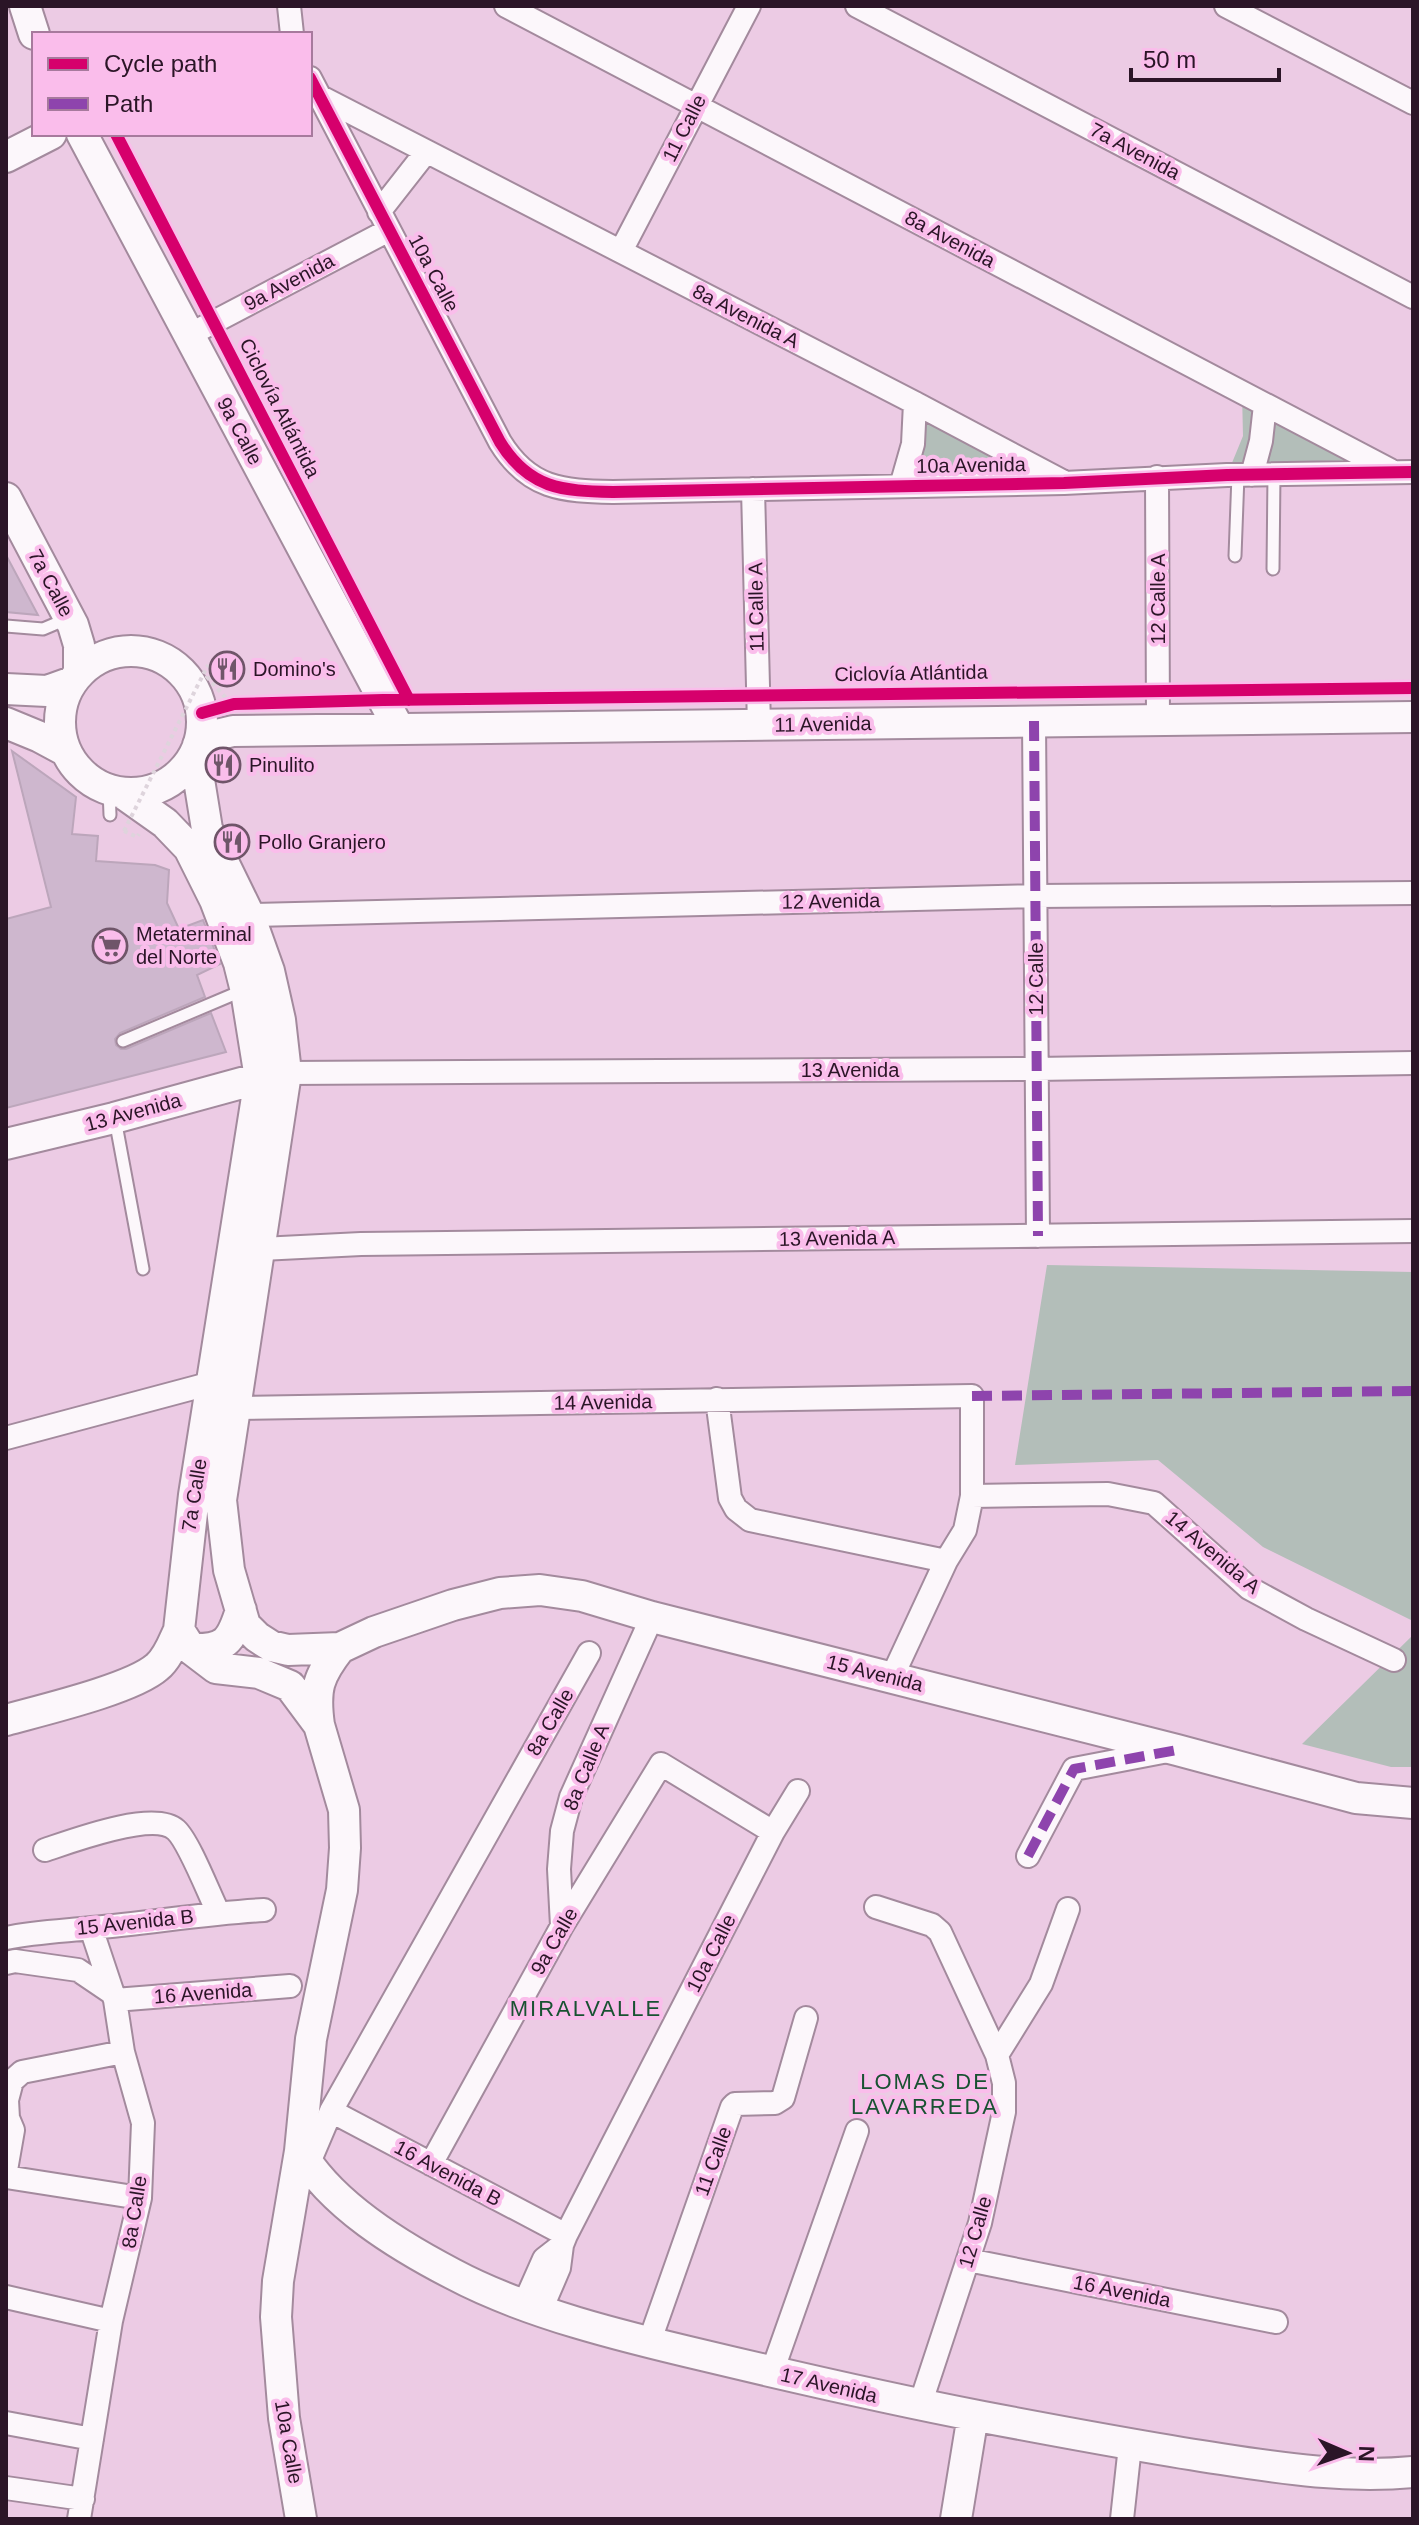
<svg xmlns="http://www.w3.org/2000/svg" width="1419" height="2525" viewBox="0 0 1419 2525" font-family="Arial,sans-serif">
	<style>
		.green { fill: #b3beb9 }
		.building { fill: #ceb7ce; stroke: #bca6bb; stroke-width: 2 }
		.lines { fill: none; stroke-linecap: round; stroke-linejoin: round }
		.lane-casing { stroke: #a38a9d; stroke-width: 15 }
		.street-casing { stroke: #a38a9d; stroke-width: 26 }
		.secondary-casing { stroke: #a38a9d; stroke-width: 34 }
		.path { stroke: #ded4dc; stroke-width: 4; stroke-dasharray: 4 4; stroke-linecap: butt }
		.lane { stroke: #fcf7fb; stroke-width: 11 }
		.street { stroke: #fcf7fb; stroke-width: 22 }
		.secondary { stroke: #fcf7fb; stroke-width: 30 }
		.path-bridge { stroke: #ded4dc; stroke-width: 4; stroke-dasharray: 4 4; stroke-linecap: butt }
		.quiet { stroke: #8e44ad; stroke-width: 10; stroke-dasharray: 20 10; stroke-linecap: butt }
		.cycleway-casing { stroke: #fabdeb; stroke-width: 17 }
		.cycleway { stroke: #d6006c; stroke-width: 12 }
		.labels { text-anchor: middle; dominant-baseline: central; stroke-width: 8; stroke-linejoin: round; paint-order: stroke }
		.street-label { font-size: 20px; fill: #2b1527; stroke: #fabdeb }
		.poi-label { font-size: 20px; fill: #2b1527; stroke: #fabdeb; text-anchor: start }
		.neighbourhood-label { font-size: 22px; letter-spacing: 2px; fill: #195232; stroke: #fabdeb }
	</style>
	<rect width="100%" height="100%" fill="#eccbe4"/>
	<path class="green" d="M1242,393L1395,472L1227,475L1243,436Z
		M925,418L1022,470L915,473L924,446Z
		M1047,1265L1413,1272V1621L1263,1547L1158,1460L1015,1465Z
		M1413,1635V1767H1391L1302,1744Z"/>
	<path class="building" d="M6,555L38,615L6,612Z
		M12,751L76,797L72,834L98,836L96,861L155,865L169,870L167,903L179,929L203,920L220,964L197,975L205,997L120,1033L115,1039L116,1045L121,1049H126L211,1013L226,1052L6,1108V919L51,907Z"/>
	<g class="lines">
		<g class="lane-casing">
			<path id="lane" d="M1235,556L1238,475
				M1273,569L1274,474
				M6,626L43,629L69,618
				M109,790L110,815
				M123,1041L232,995L246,991
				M115,1119L143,1269"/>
		</g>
		<g class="street-casing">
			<path id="street" d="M289,6L292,34
				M506,6L1390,470
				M857,6L1413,297
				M1226,6L1413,103
				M310,78L500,442C529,489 562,491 613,492L1064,483L1227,475L1413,472
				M317,95L915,403L1062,481
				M379,212L426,152
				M621,251L749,6
				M189,335L389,230
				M1252,475L1261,441L1265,405
				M1157,477L1158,720
				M901,486L913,444L915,403
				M753,489L759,725
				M1034,721L1038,1236
				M249,915L1037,896L1413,893
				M286,1073L1036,1069L1413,1063
				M261,1249L361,1244L1413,1231
				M717,1399L730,1498L736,1509L750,1520L946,1561
				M233,1408L972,1396V1496L965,1530L946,1561L892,1677
				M6,1438L212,1383
				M972,1496L1108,1494L1154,1503L1249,1588L1306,1619L1394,1660
				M45,1850C72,1841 154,1810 176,1830C189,1842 209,1894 218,1912
				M1028,1856L1074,1769L1168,1751
				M876,1907L932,1925L940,1932L997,2055L1004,2083V2112L980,2223L920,2405
				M562,1926L559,1869L562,1831L571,1797L652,1617
				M6,1938C35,1932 63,1931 92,1928C150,1923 207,1913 264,1910
				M6,1963L15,1961L78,1970L112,1993
				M115,2000L290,1986
				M997,2055L1041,1984L1068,1909
				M6,2104L12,2081L22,2072L123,2052
				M331,2111L566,2235
				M431,2164L562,1926L661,1764L773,1832
				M308,2165L331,2111L589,1653
				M6,2170L13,2130L8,2118L7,2100
				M6,2177L140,2198
				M968,2260L1276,2322
				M6,2297L111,2321
				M524,2304L544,2259L562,2245
				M541,2310L559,2268L562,2245L566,2235L773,1832L798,1791
				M649,2343L732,2107L735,2104L775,2103L783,2098L806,2018
				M772,2372L857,2131
				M6,2423L92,2439
				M6,2488L83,2499
				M79,2519L111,2321L140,2198L143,2123L123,2052L115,2000L91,1928
				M1122,2519L1130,2446"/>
		</g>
		<g class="secondary-casing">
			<path id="secondary" d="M25,6L34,34
				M82,134L399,729
				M6,157L51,134
				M6,498L73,625L79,645V673
				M60 722a71 71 0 1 1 142 0a71 71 0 1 1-142 0Z
				M6,689L47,691L72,682
				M6,723L40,737L66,751
				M198,745L212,736L233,731L1413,717
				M195,755L207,829L249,915L269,971L280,1020L286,1073L221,1500L229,1570L245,1625L257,1637L271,1646L288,1650L340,1648L374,1632L453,1605L500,1593L540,1590L582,1596L652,1617L1177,1750L1356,1798L1413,1803
				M124,794L165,823L189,848L215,900L239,963L246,991L260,1078L194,1495L179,1630L191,1649L216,1668L259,1673L290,1686L319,1725L344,1810L345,1848L342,1890L311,2039L300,2151L278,2281L276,2317L284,2418L301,2519
				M6,1144L114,1118L260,1078
				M191,1649C225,1650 231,1642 241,1610
				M6,1720C42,1710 132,1689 157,1667C168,1658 173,1643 179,1630
				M319,1725C314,1689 318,1676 340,1648
				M300,2151C331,2205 399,2246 453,2274C526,2313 625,2337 706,2356C798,2378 890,2399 983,2417C1062,2432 1141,2447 1221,2459C1285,2469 1348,2478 1413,2472
				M956,2519L973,2415"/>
		</g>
		<path class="path" d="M208,665L213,671L207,677L234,707
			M124,831L137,837L139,834"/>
		<use href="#lane" class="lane"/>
		<use href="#street" class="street"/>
		<use href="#secondary" class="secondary"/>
		<path class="path-bridge" d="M124,831L208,665"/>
		<path class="quiet" d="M1034,721L1038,1236
			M972,1396L1413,1391
			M1028,1856L1074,1769L1177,1750"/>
		<g class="cycleway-casing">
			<path id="cycleway" d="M310,78L500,442C529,489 562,491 613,492L1064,483L1227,475L1413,472
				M116,134L409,700
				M202,713L234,704L383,700L1413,688"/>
		</g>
		<use href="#cycleway" class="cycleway"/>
	</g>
	<defs>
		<g id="restaurant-ring" transform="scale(1.8)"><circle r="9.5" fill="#fabdeb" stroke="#6f5569" stroke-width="1.5"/><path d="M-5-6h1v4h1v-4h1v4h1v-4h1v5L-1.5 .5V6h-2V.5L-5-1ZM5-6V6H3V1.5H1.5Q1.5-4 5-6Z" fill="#6f5569"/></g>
		<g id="supermarket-ring" transform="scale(1.8)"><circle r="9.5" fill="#fabdeb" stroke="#6f5569" stroke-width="1.5"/><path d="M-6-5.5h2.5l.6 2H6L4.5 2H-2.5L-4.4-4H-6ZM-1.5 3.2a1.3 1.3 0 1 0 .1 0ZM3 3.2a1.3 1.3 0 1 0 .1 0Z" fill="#6f5569"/></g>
	</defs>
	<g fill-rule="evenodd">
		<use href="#restaurant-ring" x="227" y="669"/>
		<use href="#restaurant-ring" x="223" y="765"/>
		<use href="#restaurant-ring" x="232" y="842"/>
		<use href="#supermarket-ring" x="110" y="946"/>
	</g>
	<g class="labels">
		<g class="street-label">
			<text transform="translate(684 128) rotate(-63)">11 Calle</text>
			<text transform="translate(1135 151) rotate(28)">7a Avenida</text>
			<text transform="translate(950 239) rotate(28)">8a Avenida</text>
			<text transform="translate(434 273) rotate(62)">10a Calle</text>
			<text transform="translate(289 282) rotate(-28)">9a Avenida</text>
			<text transform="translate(746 316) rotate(27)">8a Avenida A</text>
			<text transform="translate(280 408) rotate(63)">Ciclovía Atlántida</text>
			<text transform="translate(240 431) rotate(62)">9a Calle</text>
			<text transform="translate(971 465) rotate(-1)">10a Avenida</text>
			<text transform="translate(51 583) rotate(62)">7a Calle</text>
			<text transform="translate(1158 599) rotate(-90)">12 Calle A</text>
			<text transform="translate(756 607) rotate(-91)">11 Calle A</text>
			<text transform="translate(911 673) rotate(-1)">Ciclovía Atlántida</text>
			<text transform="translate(823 724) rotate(-1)">11 Avenida</text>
			<text transform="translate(831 901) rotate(-1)">12 Avenida</text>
			<text transform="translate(1036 979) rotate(-90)">12 Calle</text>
			<text x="850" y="1070">13 Avenida</text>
			<text transform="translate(133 1112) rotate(-15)">13 Avenida</text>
			<text transform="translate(837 1238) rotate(-1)">13 Avenida A</text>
			<text transform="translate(603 1402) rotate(-1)">14 Avenida</text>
			<text transform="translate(194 1495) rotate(-81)">7a Calle</text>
			<text transform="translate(1213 1552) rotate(40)">14 Avenida A</text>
			<text transform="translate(875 1673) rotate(14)">15 Avenida</text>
			<text transform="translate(550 1722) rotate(-60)">8a Calle</text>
			<text transform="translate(586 1767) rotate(-68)">8a Calle A</text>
			<text transform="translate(135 1922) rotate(-6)">15 Avenida B</text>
			<text transform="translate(554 1941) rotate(-60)">9a Calle</text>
			<text transform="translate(711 1953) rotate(-63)">10a Calle</text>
			<text transform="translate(203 1993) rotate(-4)">16 Avenida</text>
			<text transform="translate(713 2161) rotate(-70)">11 Calle</text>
			<text transform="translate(448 2173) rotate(28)">16 Avenida B</text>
			<text transform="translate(134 2212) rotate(-81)">8a Calle</text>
			<text transform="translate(975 2232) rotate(-74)">12 Calle</text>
			<text transform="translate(1122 2291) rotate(11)">16 Avenida</text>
			<text transform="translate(829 2385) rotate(13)">17 Avenida</text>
			<text transform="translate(289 2442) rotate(80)">10a Calle</text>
		</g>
		<g class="poi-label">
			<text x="253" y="669">Domino's</text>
			<text x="249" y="765">Pinulito</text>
			<text x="258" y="842">Pollo Granjero</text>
			<text x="136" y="934">Metaterminal<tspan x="136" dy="23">del Norte</tspan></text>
		</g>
		<g class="neighbourhood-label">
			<text x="586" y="2008">MIRALVALLE</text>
			<text x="925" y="2081">LOMAS DE<tspan x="925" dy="25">LAVARREDA</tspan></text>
		</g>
	</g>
	<rect width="1419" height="2525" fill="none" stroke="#2b1527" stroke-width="16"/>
	<rect x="32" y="32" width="280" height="104" fill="#fabdeb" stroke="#a77a9d" stroke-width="2"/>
	<rect x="48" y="58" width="40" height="12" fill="#d6006c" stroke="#a77a9d" stroke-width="2"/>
	<text x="104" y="72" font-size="24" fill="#2b1527">Cycle path</text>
	<rect x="48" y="98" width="40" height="12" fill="#8e44ad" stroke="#a77a9d" stroke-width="2"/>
	<text x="104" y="112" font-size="24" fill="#2b1527">Path</text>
	<g transform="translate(1347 2453) rotate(92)" stroke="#fabdeb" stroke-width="6" paint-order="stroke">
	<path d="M0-6L14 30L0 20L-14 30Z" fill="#2b1527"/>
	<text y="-12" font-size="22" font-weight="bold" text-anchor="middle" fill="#2b1527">N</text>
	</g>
	<path d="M1131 68v12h148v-12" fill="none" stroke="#2b1527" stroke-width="4"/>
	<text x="1143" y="68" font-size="24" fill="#2b1527" stroke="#fabdeb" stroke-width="6" paint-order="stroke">50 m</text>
</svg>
